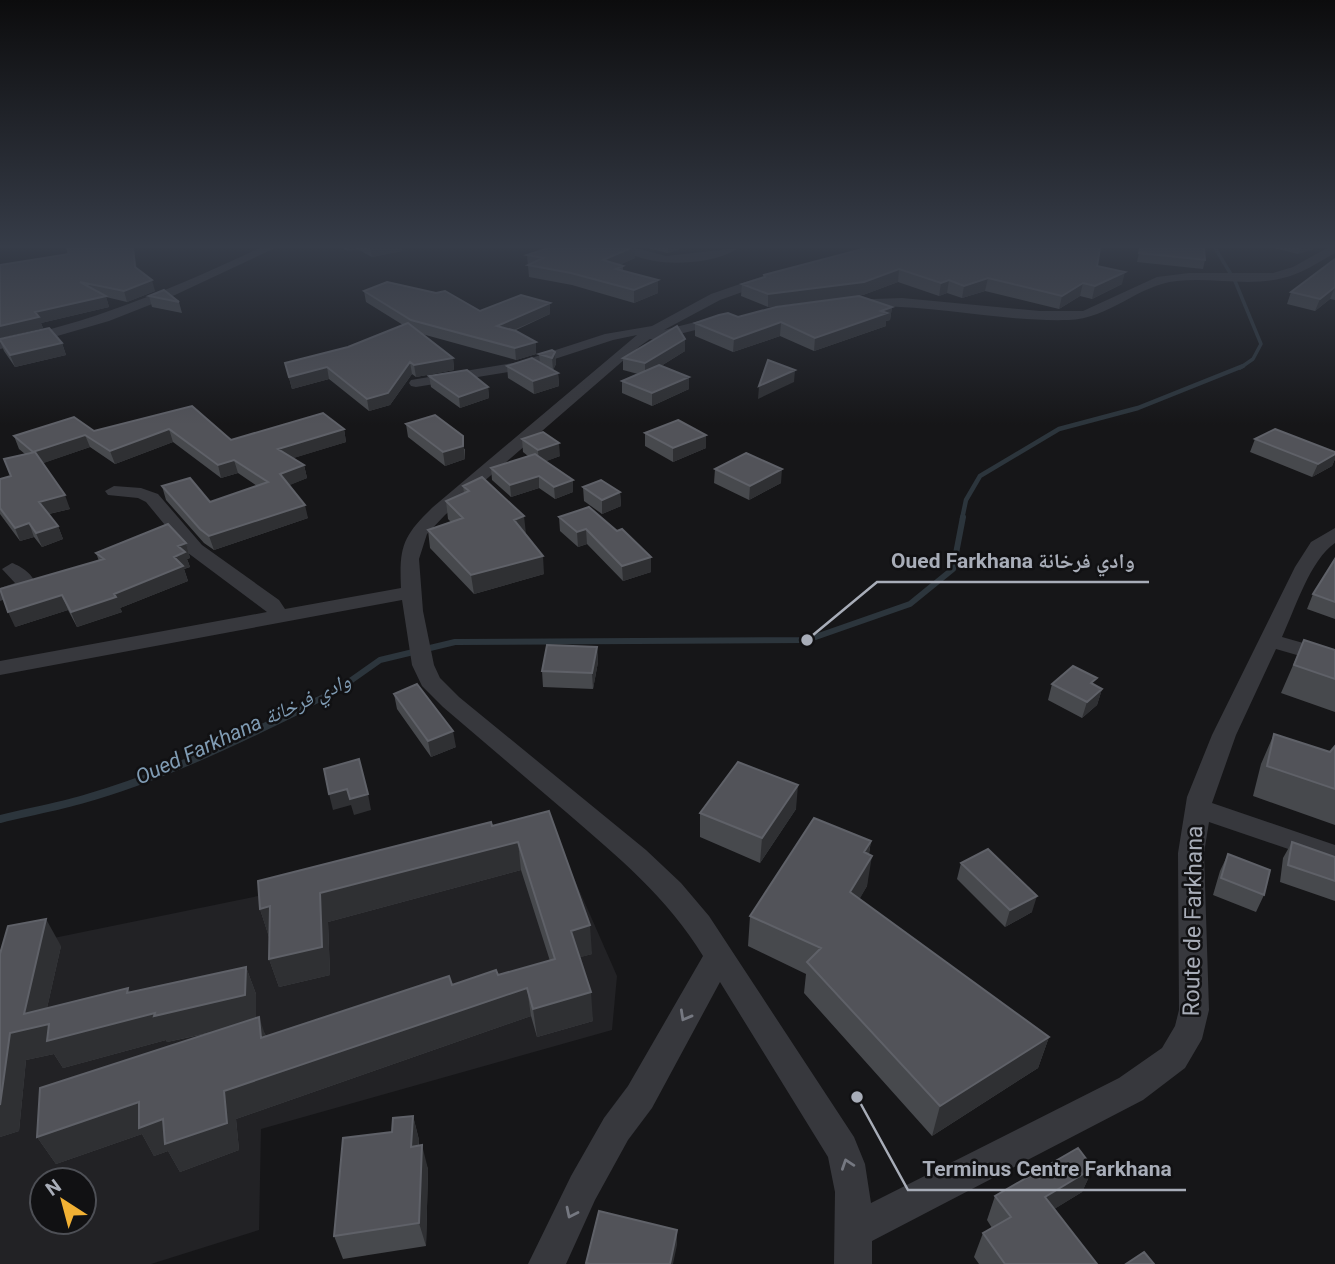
<svg xmlns="http://www.w3.org/2000/svg" width="1335" height="1264" viewBox="0 0 1335 1264" font-family="Roboto,'Noto Naskh Arabic',sans-serif">
	<style>
		.built { fill: #222225; fill-rule: evenodd }
		.lines { fill: none; stroke-linecap: round; stroke-linejoin: round }
		.stream-far3 { stroke: #2c353c; stroke-width: 3.5 }
		.stream-far2 { stroke: #2c353c; stroke-width: 4.5 }
		.stream-far1 { stroke: #2c353c; stroke-width: 6 }
		.stream { stroke: #2c353c; stroke-width: 8 }
		.minor { fill: #37383d; fill-rule: evenodd }
		.wall { fill: #47494d }
		.shaded-wall { fill: #2f3033 }
		.building { fill: #525359; stroke: #5f6168; stroke-width: 2 }
		.oneway { stroke: #757881 }
		.labels { text-anchor: middle; dominant-baseline: central; stroke-width: 5; stroke-linejoin: round; paint-order: stroke }
		.water-label { font-size: 21px; font-style: italic; fill: #7f9bb3; stroke: #111113 }
		.near-street-label { font-size: 23px; fill: #a8adb8; stroke: #111113 }
		.leader { fill: none; stroke: #a8adb8; stroke-width: 2.5 }
		.callout-dot { fill: #a8adb8; stroke: #111113; stroke-width: 2.5 }
		.callout-label { font-size: 21px; text-anchor: middle; font-weight: bold; fill: #a8adb8; stroke: #111113; stroke-width: 5; stroke-linejoin: round; paint-order: stroke }
	</style>
	<rect width="100%" height="100%" fill="#161618"/>
	<path class="built" d="M555,835L617,976L612,1030L261,1129L259,1230L151,1264H0V949ZM42,1180H84V1222H42Z"/>
	<g class="lines">
		<path class="stream-far3" d="M1215,248L1235,281L1261,344L1253,359L1240,368"/>
		<path class="stream-far2" d="M962,519L966,500L980,476L1059,429L1138,408L1243,366"/>
		<path class="stream-far1" d="M295,711L336,691L380,660L455,642L807,640L910,604L953,569L963,517"/>
		<path class="stream" d="M0,819C28,812 57,807 84,799C158,778 230,744 299,710"/>
		<path class="minor" d="M260,248H275L175,295L109,321L40,341L0,349V341C92,323 176,287 260,248Z
			M622,248H636L666,256L738,248C714,266 645,269 622,248Z
			M1327,248H1335V253C1318,262 1302,274 1283,278C1248,287 1212,277 1177,281C1137,285 1110,319 1068,320C993,322 922,301 846,308L840,304L846,300L902,298L1040,311H1083L1157,277L1189,273H1273L1293,267Z
			M769,274L775,278L773,281L720,300L664,330L711,318L718,322L716,325L655,340L650,339L640,346L445,515L427,534L419,559L423,611L434,665L440,678L459,697L646,850L681,883L709,916L854,1137L865,1164L871,1203L1119,1078L1162,1048L1175,1026L1179,1010L1178,853L1187,797L1212,735L1295,567L1311,542L1335,528V543C1310,560 1295,609 1282,637L1335,652V666L1276,649L1236,735L1212,803L1335,845V865L1209,822L1204,853L1209,1010L1202,1039L1185,1068L1143,1100L872,1241V1264H834L835,1192L828,1157L720,982L652,1108L628,1140L595,1200L566,1264H528L571,1176L604,1118L628,1086L703,956C668,898 617,856 566,812C525,777 484,742 443,707L422,686L412,665L402,600L0,675V661L267,612L188,553L146,502L138,498L108,495L105,491L114,486L141,488L158,494L202,545L279,600L285,609L401,588C399,546 403,536 433,507L637,335L613,340L521,370L416,387L411,386L409,383L411,380L519,362L605,334L652,326L711,294Z
			M12,563C21,566 36,576 35,586L32,590L0,601V588L15,583L2,569Z"/>
	</g>
	<path class="wall" d="M342,248H402V251L372,257L357,249L348,251Z
		M647,248H682L668,253Z
		M866,248L1097,266L1122,284L1092,299L1080,296L1059,309L985,291L962,298L947,293L939,296L898,282L863,295L768,307L741,296L742,284L763,277L764,275Z
		M1140,248L1205,260L1203,269L1137,262Z
		M1274,248H1316L1298,254Z
		M527,255L635,258L619,265L623,266V271L658,280V293L634,303L572,285L529,277Z
		M1335,259V300L1330,299L1315,311L1287,304L1291,292Z
		M0,265L137,268L155,291L127,302L106,297L109,307L41,323L43,328L0,338Z
		M364,291L480,311L550,303V314L514,331L536,342V354L516,360L422,334L453,358L454,370L416,377L412,374L390,405L369,411L329,379L292,389L285,363L348,347L403,325L366,302Z
		M149,296L179,302L182,313L152,307Z
		M892,307L890,320L886,321V326L814,351L780,336L733,352L695,336V323L738,317Z
		M685,339V351L661,366L689,389L652,406L622,393V381L638,374L623,370V358Z
		M0,341L62,343L66,355L15,367L4,351Z
		M555,352L556,364L553,370L558,373L559,386L534,394L508,378L507,366L540,363L539,354Z
		M429,376L488,387L489,398L460,408L431,387Z
		M192,406L231,440L344,429L346,442L293,458L304,465L307,478L289,485L308,518L214,550L204,543L166,500L162,486L210,502L257,486L238,473L221,478L173,442L115,464L90,447L43,463L70,509L49,514L58,526L63,539L42,547L34,537L20,541L0,514V479L11,476L4,459L25,454L19,449L14,436L94,431Z
		M406,424L465,449V459L445,466L408,437Z
		M645,433L706,448L673,462L645,446Z
		M522,439L560,456L546,461L573,492L555,499L539,488L511,497L492,480L491,468L528,456L523,452Z
		M1255,439L1335,452V459L1332,466L1312,477L1250,452Z
		M715,469L781,483L749,500L714,483Z
		M463,486L525,534L544,574L474,594L430,548L428,530L451,522L448,519L446,501L464,493Z
		M583,487L620,492L621,506L602,514L584,501Z
		M559,517L617,531L651,557V572L623,581L587,544L578,547L560,531Z
		M186,543L190,558L187,559L190,567L184,569L188,581L120,608L122,612L77,627L68,610L15,627L99,561L96,553Z
		M1335,559V619L1307,609L1313,594Z
		M1304,640L1335,650V712L1281,693Z
		M597,647L598,662L593,689L543,687L542,671Z
		M1052,684L1094,685L1102,689L1097,705L1082,718L1048,700Z
		M394,694L456,747L431,757L397,709Z
		M1274,734L1330,752L1335,746V825L1253,796L1261,764Z
		M796,809L760,863L700,837V813Z
		M549,811L592,954L580,957L593,1021L537,1037L531,1016L236,1119L239,1150L180,1172L168,1151L154,1156L142,1134L56,1164L37,1137L214,1032L167,1042L166,1040L63,1068L54,1054L26,1060L19,1131L0,1137V954L61,946L47,1008L128,988L130,992L246,967L256,994V1018L266,1036L452,985L498,975L550,961L521,870L328,922L330,975L279,987L269,959V937L260,909L492,826Z
		M871,841L869,854L867,886L859,899L1049,1037L1038,1068L932,1136L804,993L806,974L748,946L750,916Z
		M1292,842L1335,857V901L1280,882L1283,858Z
		M1228,854L1264,895L1256,912L1213,895L1220,871Z
		M961,863L1032,912L1005,927L957,879Z
		M413,1116L419,1140V1146L428,1169L426,1246L343,1259L334,1236L392,1132Z
		M1093,1168L1082,1192L1054,1209L1097,1264H979L974,1257L983,1233L992,1228L987,1220L995,1196Z"/>
	<path class="shaded-wall" d="M133,248H134L138,277L135,267Z
		M348,248H357V249L348,251Z
		M370,248H402V251L372,257Z
		M631,248H635V258L604,272L603,260Z
		M668,248H682L668,253Z
		M1301,248H1316L1298,254Z
		M899,269L898,282L863,295L768,307V294Z
		M1125,272L1122,284L1092,299L1095,286Z
		M988,278L985,291L962,298L964,286Z
		M152,280L155,291L127,302L124,291Z
		M658,280V293L634,303V290Z
		M949,280L947,293L939,296L941,283Z
		M1083,283L1080,296L1059,309L1062,296Z
		M1335,287L1330,299L1315,311L1320,299Z
		M106,296L109,307L41,323L43,328L0,338V326L35,312Z
		M550,303V314L498,337L497,326Z
		M892,307L890,320L886,321V326L814,351L815,338Z
		M781,322L780,336L733,352L734,339Z
		M685,339V351L645,376V363Z
		M536,342V354L516,360L515,348Z
		M62,343L66,355L15,367L10,355Z
		M555,352L556,364L553,370L552,358Z
		M453,358L454,370L416,377L414,365Z
		M410,362L412,374L390,405L369,411L367,399Z
		M327,367L329,379L292,389L289,377Z
		M795,370L794,382L758,399L759,386Z
		M558,373L559,386L534,394L533,381Z
		M689,377V389L652,406V393Z
		M488,387L489,398L460,408L459,397Z
		M169,429L173,442L115,464L110,451Z
		M344,429L346,442L281,462L278,449Z
		M85,435L90,447L38,465L33,452Z
		M706,435V448L673,462V448Z
		M463,436L465,459L445,466L443,452Z
		M559,443L560,456L539,464L538,450Z
		M1335,454V459L1332,466L1312,477L1318,464Z
		M234,460L238,473L221,478L218,465Z
		M304,465L307,478L283,488L280,474Z
		M782,469L781,483L749,500L750,486Z
		M539,476V488L511,497L510,485Z
		M573,480V492L555,499L554,487Z
		M620,492L621,506L602,514V500Z
		M65,495L70,509L44,515L39,502Z
		M305,505L308,518L214,550L209,536Z
		M524,516L526,534L514,520Z
		M29,523L34,537L20,541L15,528Z
		M58,526L63,539L42,547L36,533Z
		M586,529L587,544L578,547L577,532Z
		M186,543L190,558L187,559L190,567L184,569L188,581L120,608L122,612L77,627L71,612L114,594L174,557L178,546Z
		M543,556L544,574L474,594L471,575Z
		M651,557V572L623,581L622,566Z
		M62,595L68,610L15,627L8,612Z
		M597,647L598,662L593,689L592,673Z
		M1102,689L1097,705L1082,718L1087,702Z
		M453,731L456,747L431,757L428,741Z
		M798,785L796,809L760,863L762,838Z
		M347,789L368,794L371,810L354,815L351,805L333,810L329,794Z
		M871,841L867,863L872,856L867,886L846,923L850,892L864,852Z
		M518,842L521,870L328,922L330,975L279,987L269,959L320,893Z
		M1037,896L1032,912L1005,927L1010,910Z
		M270,906L269,937L260,909Z
		M46,919L61,946L43,1026L127,993L128,988L141,1015L246,967L256,994V1022L167,1042L166,1040L63,1068L54,1054L26,1060L19,1131L0,1137V1105L10,1033L24,1014Z
		M590,925L592,954L574,959L571,931Z
		M527,988L531,1016L236,1119L239,1150L180,1172L168,1151L154,1156L142,1134L56,1164L37,1137L139,1102L163,1119L224,1091Z
		M591,992L593,1021L537,1037L533,1009Z
		M259,1017L269,1046L261,1038Z
		M1049,1037L1038,1068L932,1136L940,1106Z
		M413,1116L419,1140L417,1171L411,1147Z
		M422,1145L428,1169L426,1246L419,1223Z
		M1093,1168L1082,1192L1035,1221L1045,1197Z
		M677,1230V1245L673,1264H670Z"/>
	<path class="building" d="M67,248H133L135,267L152,280L124,291L80,282L106,296L35,312L39,317L0,326V265L69,254Z
		M548,248H631L603,260L623,266L616,269L658,280L634,290L571,273L528,265L543,258L527,255Z
		M866,248H1100L1097,266L1125,272L1095,286L1083,283L1062,296L988,278L964,286L949,280L941,283L899,269L864,282L768,294L742,284L765,277L764,275Z
		M1140,248H1204L1205,260L1139,253Z
		M1335,259V287L1320,299L1291,292Z
		M387,282L436,293L445,291L480,311L521,295L550,303L497,326L516,331L536,342L515,348L411,320L364,291Z
		M164,290L179,302L149,296Z
		M859,296L892,307L881,311L887,313L815,338L781,322L734,339L695,323L719,315L728,313L738,317L776,307Z
		M408,323L453,358L414,365L410,362L388,393L367,399L327,367L289,377L285,363L348,347Z
		M677,326L685,339L645,363L623,358Z
		M49,328L62,343L10,355L0,340V339Z
		M552,350L555,352L552,358L539,354Z
		M532,358L558,373L533,381L507,366Z
		M768,360L795,370L759,386Z
		M659,365L689,377L652,393L622,381Z
		M467,370L488,387L459,397L429,376Z
		M192,406L231,440L323,413L344,429L278,449L304,465L280,474L305,505L209,536L200,529L162,486L190,478L210,502L268,482L234,460L218,465L169,429L110,451L85,435L33,452L14,436L74,417L94,431Z
		M435,415L463,436V446L443,452L406,424Z
		M678,420L706,435L673,448L645,433Z
		M1275,429L1335,452V454L1318,464L1255,439Z
		M543,432L559,443L538,450L522,439Z
		M35,452L65,495L39,502L58,526L36,533L29,523L15,528L0,508V479L11,476L4,459Z
		M746,453L782,469L750,486L715,469Z
		M535,454L573,480L554,487L539,476L510,485L491,468Z
		M482,477L524,516L514,520L543,556L471,575L428,530L463,518L446,501L469,491L463,486Z
		M601,480L620,492L602,500L583,487Z
		M589,507L617,531L622,529L651,557L622,566L586,529L577,532L559,517Z
		M168,524L186,543L178,546L185,552L174,557L183,566L114,594L116,597L71,612L62,595L8,612L0,589L104,559L96,553Z
		M1335,559V602L1313,594Z
		M1304,640L1335,650V679L1294,665Z
		M547,645L597,647L592,673L542,671Z
		M1073,666L1097,678L1091,683L1102,689L1087,702L1052,684Z
		M417,684L453,731L428,741L394,694Z
		M1274,734L1330,752L1335,746V789L1267,766Z
		M359,759L368,794L350,799L347,789L329,794L324,769Z
		M738,762L798,785L762,838L700,813Z
		M549,811L590,925L571,931L591,992L533,1009L527,988L224,1091L227,1123L165,1144L163,1119L139,1128V1102L37,1137L40,1088L259,1017L261,1038L449,976L452,985L496,970L498,975L555,959L518,842L320,893L322,947L269,959L270,906L260,909L258,881L491,822L492,826Z
		M814,818L871,841L864,852L872,856L850,892L1049,1037L940,1106L807,962L821,948L750,916Z
		M1292,842L1335,857V881L1288,865Z
		M988,849L1037,896L1010,910L961,863Z
		M1228,854L1270,870L1264,895L1221,878Z
		M46,919L24,1014L128,988L127,993L246,967L245,995L154,1016L155,1013L47,1041L49,1024L10,1033L0,1105V954L8,926Z
		M413,1116L411,1147L422,1145L419,1223L334,1236L343,1138L392,1132L393,1118Z
		M1078,1148L1093,1168L1045,1197L1097,1264H1005L983,1233L1011,1217L995,1196Z
		M599,1211L677,1230L670,1264H590L586,1263Z
		M1144,1252L1154,1264H1126Z"/>
	<defs><path id="oneway-chevron" d="M-2-3.5L2.5 0L-2 3.5" fill="none" stroke-width="1.6" stroke-linecap="round" stroke-linejoin="round" transform="scale(1.75)"/></defs>
	<g class="oneway">
		<use href="#oneway-chevron" transform="translate(685 1016) rotate(119)"/>
		<use href="#oneway-chevron" transform="translate(847 1164) rotate(-109)"/>
		<use href="#oneway-chevron" transform="translate(571 1213) rotate(116)"/>
	</g>
	<linearGradient id="sky" x2="0" y2="1"><stop stop-color="#0c0c0d"/><stop offset="0.58" stop-color="#363c48"/><stop offset="1" stop-color="#363c48" stop-opacity="0"/></linearGradient>
	<rect width="1335" height="425" fill="url(#sky)"/>
	<g class="labels">
		<g class="water-label">
			<text transform="translate(243 729) rotate(-25)">Oued Farkhana وادي فرخانة</text>
		</g>
		<g class="near-street-label">
			<text transform="translate(1193 921) rotate(-89)">Route de Farkhana</text>
		</g>
	</g>
	<path class="leader" d="M807 640L877 582H1149M857 1097L908 1190H1186"/>
	<g class="callout-dot">
		<circle cx="807" cy="640" r="7"/>
		<circle cx="857" cy="1097" r="7"/>
	</g>
	<g class="callout-label">
		<text x="1013" y="568">Oued Farkhana وادي فرخانة</text>
		<text x="1047" y="1176">Terminus Centre Farkhana</text>
	</g>
	<g transform="translate(63 1201) rotate(324)"><circle r="33" fill="#111113" stroke="#4d4f55" stroke-width="2"/>
	<path d="M0-5L12 26L0 18L-12 26Z" fill="#f2b134"/>
	<text y="-10" font-size="19" font-weight="bold" text-anchor="middle" fill="#a8adb8">N</text>
	</g>
</svg>
